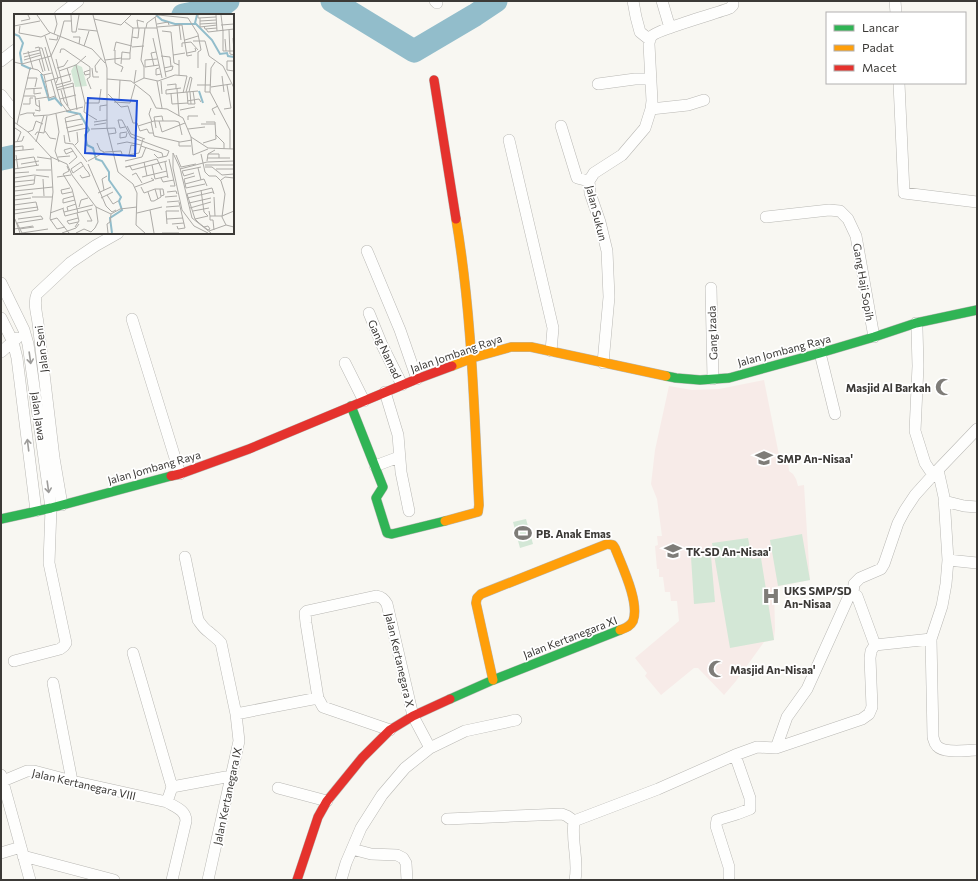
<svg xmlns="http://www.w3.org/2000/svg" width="978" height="881" viewBox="0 0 978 881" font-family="Commissioner,sans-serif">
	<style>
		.commercial { fill: #f7ebe8 }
		.green { fill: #d3e7d6 }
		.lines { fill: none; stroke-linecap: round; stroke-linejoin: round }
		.river { stroke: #92bdcb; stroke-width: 23 }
		.street-casing { stroke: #b9b8b4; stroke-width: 12 }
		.fast-casing { stroke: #b9b8b4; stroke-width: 10 }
		.slow-casing { stroke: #b9b8b4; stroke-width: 10 }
		.jam-casing { stroke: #b9b8b4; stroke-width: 10 }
		.street { stroke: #fefefd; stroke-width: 11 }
		.fast { stroke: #30b455; stroke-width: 9 }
		.slow { stroke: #ff9f0a; stroke-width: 9 }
		.jam { stroke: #e5322d; stroke-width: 9 }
		.oneway { stroke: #9d9c9a }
		.labels { text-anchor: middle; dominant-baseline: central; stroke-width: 3.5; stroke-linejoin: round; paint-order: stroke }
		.street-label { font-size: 11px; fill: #3c3a37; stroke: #fff }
		.poi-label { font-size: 11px; font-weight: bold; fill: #3c3a37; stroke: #fff; text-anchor: start }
		.inset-river { fill: none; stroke: #92bdcb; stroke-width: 2 }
		.inset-road { fill: none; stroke: #adaba7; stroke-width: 1 }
		.view { fill: #1d4ed8; fill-opacity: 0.15; stroke: #1d4ed8; stroke-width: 2 }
		.inset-edge { fill: none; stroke: #3c3a37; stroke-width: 2 }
	</style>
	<rect width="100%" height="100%" fill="#f8f7f2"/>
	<path class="commercial" d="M764,380L779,455L783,454L788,462L789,471L793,474L796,479L798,486L804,485L810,580L774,587L775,629L774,640L764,642L736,681L724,695L698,668H694L661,695L645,676L647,673L635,658L679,621L677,601H671L670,592H665L663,577H659V569H657L655,546L658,545L657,536H662L657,499L651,484L652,476L655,450L669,386L692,390L719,389Z"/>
	<path class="green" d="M526,519L533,544L520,548L513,522Z
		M802,534L810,580L778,586L770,540Z
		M748,538L752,559L761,558L774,640L730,648L712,543Z
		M711,556L715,602L694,604L691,557Z"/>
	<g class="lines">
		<path class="river" d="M332,1L414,51L475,15L496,1
			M183,15L219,8L228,1
			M1,159L15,156"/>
		<g class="street-casing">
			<path id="street" d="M435,1L437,3
				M633,1L636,17L640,32L650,40
				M662,1L670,28
				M895,1L896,13
				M60,15L78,1
				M1,61L15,50
				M899,83L904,193L977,202
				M598,84L635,79H651
				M1,95L15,113
				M651,109L688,105L704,100
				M561,126L577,178L589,181
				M509,140L553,328L551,351
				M766,217L829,210L840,211L848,219L856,236L874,337
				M367,251L400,330L417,379
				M1,283L24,330L28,344L51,508L49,563L66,643L64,646L60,649L14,661
				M711,288L713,379
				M369,313L382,345L402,385
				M1,318L13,342L17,358L36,511
				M132,319L180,474
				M916,323L917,329L918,366L915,431L925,463L933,475
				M1,352L17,338
				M820,353L835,414
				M345,363L364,401
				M603,363L609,297L607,251L600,222L590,193L589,181L594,173L622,155L645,128L651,109L652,101L649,44C649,42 650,39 651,37C655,30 718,13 730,8L733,5V1
				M385,392L398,435L401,472L409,511
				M375,466L399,457
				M938,470L944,497L948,560L946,584L942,606L931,639L933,737C934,740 934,743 937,746C944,754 967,750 977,750
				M944,501L964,506L977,507
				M62,505L54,458L38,323C37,314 33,303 37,294L70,263L95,246L118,233
				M185,557L198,620C201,624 204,629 209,632C213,636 217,638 221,643L236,714L239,741L208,880
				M948,560L977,563
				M853,593L854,584L860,578L881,569L884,564L898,523L905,510L915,495L933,475L977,429
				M133,653L172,787
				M53,683L72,781
				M236,714L318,698
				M390,730L323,707L318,698L306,623L305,613L307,611L376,596C382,597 384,599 387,604L413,716L430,748
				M776,748L787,717L807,689L849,596L853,593L857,596L875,645
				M1,775L30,880
				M3,781L27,771H34L72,781L167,802C175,807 186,810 186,821L172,880
				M278,788L327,801
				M167,802L172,787L231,776
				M447,819L562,814L567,816L574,821
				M352,849L371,854L397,855L403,858L406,863L407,880
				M1,853L21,847
				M23,856L114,880
				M729,877V867L716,826L717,820L737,814L750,809V798L735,755
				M341,880L346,863L361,828L382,795L405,768L430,748L465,731L516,720
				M575,880C579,860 571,842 574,821L658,789L735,755L757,747L776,748L862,719L869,714L872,707L870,658L871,651L875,645L931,639"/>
		</g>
		<g class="fast-casing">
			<path id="fast" d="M666,376L676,378L700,380L729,378L820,353L874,337L916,323L977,310
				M351,406L383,487L376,498L387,533L392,534L445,521
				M1,519L51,508L171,476
				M450,699L493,680L620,630"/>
		</g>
		<g class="slow-casing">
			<path id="slow" d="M452,366L472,358L511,347H531L666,376
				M445,521L478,512L479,505C474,409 472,313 456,219
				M493,680L476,603L477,598L481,594L607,544L613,545L615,548C622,566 640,603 633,621C630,627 625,628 620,630"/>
		</g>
		<g class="jam-casing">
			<path id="jam" d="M434,80L456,219
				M171,476L180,474L249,449L417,379L452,366
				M297,880L318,817L327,801L362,758L390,730L413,716L450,699"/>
		</g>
		<use href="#street" class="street"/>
		<use href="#fast" class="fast"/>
		<use href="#slow" class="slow"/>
		<use href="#jam" class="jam"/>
	</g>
	<defs><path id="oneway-shaft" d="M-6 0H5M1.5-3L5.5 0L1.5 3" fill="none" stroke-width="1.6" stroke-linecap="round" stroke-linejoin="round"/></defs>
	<g class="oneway">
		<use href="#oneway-shaft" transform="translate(30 358) rotate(82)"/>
		<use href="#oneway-shaft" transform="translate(28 445) rotate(-97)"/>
		<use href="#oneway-shaft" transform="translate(48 487) rotate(82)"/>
	</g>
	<defs>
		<g id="mosque-bare" transform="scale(1.38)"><path d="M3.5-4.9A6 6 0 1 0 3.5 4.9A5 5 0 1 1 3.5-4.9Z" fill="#7e7c78" stroke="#fff" stroke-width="2.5" paint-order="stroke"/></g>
		<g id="school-bare" transform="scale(1.38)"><path d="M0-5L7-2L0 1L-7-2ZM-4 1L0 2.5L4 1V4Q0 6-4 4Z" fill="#7e7c78" stroke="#fff" stroke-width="2.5" paint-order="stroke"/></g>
		<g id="stadium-bare" transform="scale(1.38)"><path d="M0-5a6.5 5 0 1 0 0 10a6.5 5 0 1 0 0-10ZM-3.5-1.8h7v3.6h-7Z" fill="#7e7c78" stroke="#fff" stroke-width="2.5" paint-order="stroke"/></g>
		<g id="hospital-bare" transform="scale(1.38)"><path d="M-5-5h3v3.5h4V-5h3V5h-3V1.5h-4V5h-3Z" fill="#7e7c78" stroke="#fff" stroke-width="2.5" paint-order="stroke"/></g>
	</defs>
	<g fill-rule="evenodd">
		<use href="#mosque-bare" x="944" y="387"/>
		<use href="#school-bare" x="764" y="458"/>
		<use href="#stadium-bare" x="523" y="533"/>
		<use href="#school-bare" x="673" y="551"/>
		<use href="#hospital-bare" x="771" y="596"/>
		<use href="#mosque-bare" x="717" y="669"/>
	</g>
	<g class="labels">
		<g class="street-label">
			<text transform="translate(597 213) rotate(76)">Jalan Sukun</text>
			<text transform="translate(864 282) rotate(80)">Gang Haji Sopih</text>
			<text transform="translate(712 333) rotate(-92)">Gang Izada</text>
			<text transform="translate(41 349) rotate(-97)">Jalan Seni</text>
			<text transform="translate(385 349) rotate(65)">Gang Namad</text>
			<text transform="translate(784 350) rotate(-15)">Jalan Jombang Raya</text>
			<text transform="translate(456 353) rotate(-19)">Jalan Jombang Raya</text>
			<text transform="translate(39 416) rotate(82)">Jalan Jawa</text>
			<text transform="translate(154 467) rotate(-16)">Jalan Jombang Raya</text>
			<text transform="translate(570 637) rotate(-21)">Jalan Kertanegara XI</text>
			<text transform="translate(400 660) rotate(77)">Jalan Kertanegara X</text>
			<text transform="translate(84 784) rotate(13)">Jalan Kertanegara VIII</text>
			<text transform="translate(227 796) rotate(-78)">Jalan Kertanegara IX</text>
		</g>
		<g class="poi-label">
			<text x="931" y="387" text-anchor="end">Masjid Al Barkah</text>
			<text x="777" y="458">SMP An-Nisaa'</text>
			<text x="536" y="533">PB. Anak Emas</text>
			<text x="686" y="551">TK-SD An-Nisaa'</text>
			<text x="784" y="590">UKS SMP/SD<tspan x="784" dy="13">An-Nisaa</tspan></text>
			<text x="730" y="669">Masjid An-Nisaa'</text>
		</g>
	</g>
	<g transform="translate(14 14)">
		<rect width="220" height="220" fill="#f8f7f2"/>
		<path d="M61,50L68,53L73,72L61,73L57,57Z" fill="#d3e7d6"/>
		<path class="inset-river" d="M142,1L148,6L161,10H182M183,1L181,9L198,26L206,40L213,39L214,42L220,43M0,20L5,22L9,29L6,39L8,51L17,55M27,60L35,86L41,84L48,92M185,77L189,89M52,97L66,100L75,116L71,121L73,131L79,134L82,145L88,147L95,158V166L107,183L105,187L108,196L96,204L98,219"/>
		<path class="inset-road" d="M23,1L35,18L78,35L91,49M57,1L58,18H62L65,1M79,1L93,54V114L104,158L119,170L123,179L122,211L131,219M184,1V4L202,3M202,1L203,17M207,1L209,17M141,3L152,63M174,4L184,20L187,36L184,38V54M186,4V13L203,11M80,5L107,11L117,1M7,7L16,5L14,1M186,7L202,6M111,8L119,14H143M143,10L154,8L155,11M165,10L167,26M186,10L203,9M207,11L220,10M0,12L26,7M6,12L5,19L27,23L36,19M190,12L191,15L203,14M143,13L168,11L173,42L178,41M124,14L123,6L130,8M132,14L133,9L144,1L174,4M64,15L83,17M192,15L194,18L220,15M209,16V37H220M215,16L216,40L220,41M148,17L157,18L160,49L165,51M40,20L43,10L41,1M31,22L44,64L42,69M46,23L50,7H58M59,23H66L65,30M118,23L124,24L125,14M139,24L148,64M219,24L220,37M35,25L43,26L44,22M211,25L212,37M171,26L184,22M179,27H191L195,42L209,52L220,74M70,32L75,17M31,33L47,89L54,98M118,33L130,32M168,33V29L177,28L184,36M21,34L25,33L31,57M25,34H28L35,57M101,36V49L109,53L107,58M14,37L19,55M100,37L102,28L118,32M46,39L47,35H50L76,53M116,39L119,14M173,39L182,37L181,34M9,40L26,36M159,41L171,39M37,42L46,23M147,42L156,43L157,52M10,43L26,39M25,45L29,58M42,45L54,92M143,45L131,46V53L145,51M10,46L27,41M91,46L108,44M165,46V61M220,47H213V56L220,57M0,48L8,50L37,42M201,48L197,54L196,78L216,116V135M192,49L191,78H196M107,50L108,38L116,39V45H108M140,52L137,39L142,38M76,53V63L73,65L77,75M16,54L24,56L29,61L38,59M43,54L50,52L54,46M53,54L57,67M78,54L79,63H85M145,54L142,55V61L147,60M150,54L159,52L158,56L151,58M122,56L120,69L130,64M45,57L62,51M84,58H82L81,52L87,44M76,60L71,61L70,58L76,56M30,61L35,84L41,82M208,62L210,78M13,64H23L21,73M130,64L144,67L161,61L173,62L169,79M130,64V53L127,46L131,14M93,65L117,67L136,82L142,94L153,95L169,104L177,123L194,134L220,135M37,66L42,84M143,67L148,94M147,67L148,80M30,68L57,60M42,71L57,67M153,71L162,70V75M183,71H197M197,73L217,70M20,74V80L27,79M42,74L59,69L63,96M167,74L152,76V80L184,77M12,75L28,74M163,75L165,102M43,76L60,72M47,76L50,87L57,97M179,77L181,90M172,78L176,63L178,64L175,78M173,78L174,90H181M176,78L177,90M94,80L107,93M157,80L158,90L174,89M10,82H21L22,91L26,93M21,85L34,83M46,85L62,81M105,87L106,66M173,87L185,85L187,88M100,88L116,89L121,71M71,89L62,51L72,42M71,89L70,98L83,106M71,89H85L87,75M9,90H16V84H19M107,93L114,92L119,109H123L126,117L133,115L135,119H139M137,94L135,100L138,108M210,95L217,94L213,71M21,96L26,97L25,86M166,96L181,93M86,97V92L93,91M19,99L20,102L35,101L69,93M42,100L45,118L41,137L45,148M6,101L13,99H21M201,101L198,95L204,92M174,106V102H184M145,107L148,118L171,109M0,108L14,118L37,143L53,150L58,161L82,193L97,200L106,195L123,193M51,108L68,105M80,108L93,106M137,108L140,122L166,128L178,126M3,110L16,54M187,110H201M80,111L92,109M113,112L117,120L131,125M124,112L140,107H161L165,108L168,121M111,113L106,114L104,106H108L117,123L155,137L153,142M1,114L7,118L3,128M52,114L69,110M142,114L140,103L148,102L149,107M77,115L101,114L102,119L95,120M174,115L191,113M31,117L36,124L42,125M14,118L19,116L22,107L29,110M54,118L73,114M113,118L106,119V124L112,123L113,119M21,121L23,118L30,119L33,102M50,121L51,129L59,130L73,148M202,121L210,129V135M177,123L179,141L194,135M0,128L8,127L10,122M22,128L30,101M56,128L51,104L64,100M165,128V132H177M83,129L86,136L90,138M189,129L202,125L201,108H192M103,130L113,128L127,131M61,131L64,128L63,118M127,132L148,139L149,143M0,133L9,132V136M0,137L20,135M159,139V154L168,196L180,212L194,219M159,139L166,154L178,204L197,219M140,140L144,144L153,142M187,140L191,158L195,162H202L207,167L211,180L208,203L212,211M194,140H205V144M2,141L4,155M114,141L125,139L129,125M115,141L117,131L122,132M162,141L167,153L182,150M23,143L37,145M37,143L39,178L36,205L43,215L51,213M44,143L56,142M194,144H216M155,145L161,172H156M0,146L20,143L23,152M74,147L91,138L107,137L108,140M111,147L128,143L132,133M193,147L194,140L201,136M130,148L133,162M151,148L154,164M7,150L25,147M55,150L63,143L57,134L50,136L52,140L59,137M74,150L92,192L98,198L102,196M138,151L141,165L154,162M191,151H220M53,152L55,157L49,160L58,175L64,199M111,153L116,152L118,156L153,147M112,153L143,145L148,156M191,153H198L208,161L220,160M184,154L187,166M0,155L25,151M166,155L193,148L220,147M202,155H220M22,156H37M0,159L15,158M180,159L170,162L168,157L187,153M66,161L68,164L76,162L74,158L72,156L67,148L57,155L59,159L69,152M118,161L122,159L128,169M181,162L170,165L172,174L191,170M43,163L57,161M128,163L153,157M0,164L20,161L35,163M147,164L149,168L160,166M29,165L30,182M207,166L211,163L220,164M0,168L20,166M171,170L190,165L193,172M0,173L20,170L21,162M121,173L140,166L137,164M127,173L130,179L141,175L144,185M56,174L47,176L48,180L58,178M20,175L39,173M141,175H149L150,181L147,182M90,176L88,165L93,162M187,176L190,198M0,177L20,175M134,178L137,187H140L147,183L146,175M153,178L162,177L163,180M84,179L97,173M93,181L99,190L104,187M0,182L19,179M60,182L49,185V189L61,186M18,183H38M151,183L163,182M200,183L201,202M87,184L99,178M173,184L199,178M0,186L17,184M153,188L165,187M175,189L197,184M0,191L22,188L24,196L0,200M65,193L67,186L74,184M152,193L165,192M176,194L197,188M49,195L51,202L78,195M0,196L24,193M136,196L140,219M54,197L53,193L62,190M179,197L195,194M195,197L196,202H208M50,198L79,191M36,199L50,194M123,199L148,193M196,202V206H199L200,216M208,202L220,197M1,205L6,219M153,205L169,204M181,205L194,202L190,198M36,206L43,204L55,219M73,207H78L73,197M64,208L55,210L53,207L64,204M3,209L29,205L27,202L4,205M3,209L8,219L34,215M153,210L152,197H165M158,210L170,209M163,212L164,215L171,214L165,188M61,213L65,207L63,199M190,213L194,212L196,215L194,216L185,209L181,205L173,180L198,174L200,180M0,215L19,212M5,215L20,213M195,217L212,211L220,213M48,219L62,214L65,210M62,219L70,215L77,218L81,214L84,208L82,193M94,219L93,210L96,208L97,200M148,219H165"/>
		<path class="view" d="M74,84L123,87L121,142L71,139Z"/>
		<rect width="220" height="220" class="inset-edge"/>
	</g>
	<rect width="978" height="881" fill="none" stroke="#3c3a37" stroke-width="4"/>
	<rect x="826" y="12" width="140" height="72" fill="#ffffff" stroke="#b1b0af"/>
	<rect x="834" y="25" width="20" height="6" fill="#30b455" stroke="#b1b0af"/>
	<text x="862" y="32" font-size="12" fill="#3c3a37">Lancar</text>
	<rect x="834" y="45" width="20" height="6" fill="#ff9f0a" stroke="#b1b0af"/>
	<text x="862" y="52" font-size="12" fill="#3c3a37">Padat</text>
	<rect x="834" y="65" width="20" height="6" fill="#e5322d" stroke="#b1b0af"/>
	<text x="862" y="72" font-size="12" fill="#3c3a37">Macet</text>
</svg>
